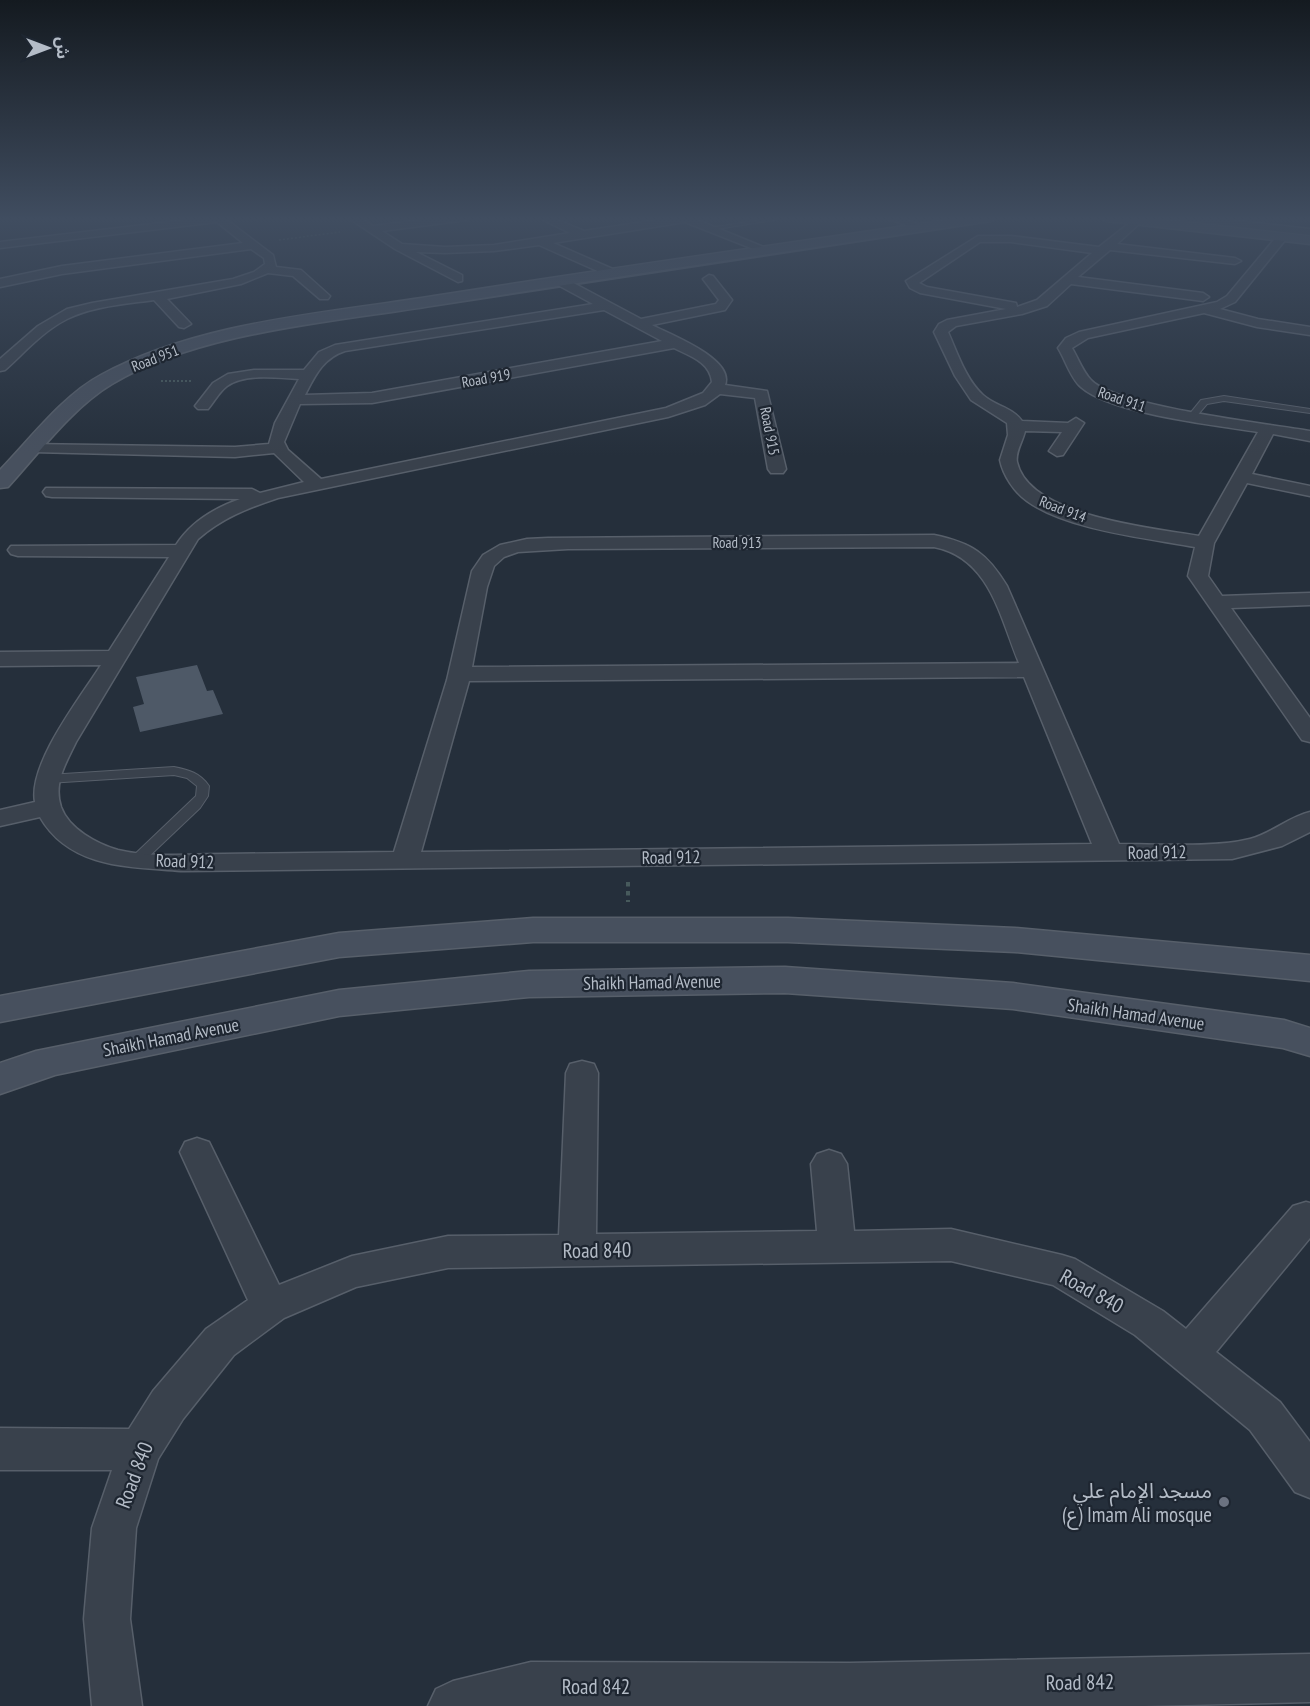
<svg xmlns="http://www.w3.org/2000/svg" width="1310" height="1706" viewBox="0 0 1310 1706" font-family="'PT Sans Narrow','Noto Sans Arabic',sans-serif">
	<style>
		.building { fill: #4e5967 }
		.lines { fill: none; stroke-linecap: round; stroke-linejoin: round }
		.lane-casing { stroke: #575f6a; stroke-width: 2 }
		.street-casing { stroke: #575f6a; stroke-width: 3 }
		.secondary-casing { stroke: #575f6a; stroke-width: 3 }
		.path-far2 { stroke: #475a5c; stroke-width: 1.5; stroke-dasharray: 2 2; stroke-linecap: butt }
		.path-far1 { stroke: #475a5c; stroke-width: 2; stroke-dasharray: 2 2; stroke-linecap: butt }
		.path { stroke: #475a5c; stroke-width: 4; stroke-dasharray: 4.5 4.5; stroke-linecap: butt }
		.lane { fill: #39414c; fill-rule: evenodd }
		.street { fill: #39414c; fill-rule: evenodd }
		.secondary { fill: #47505e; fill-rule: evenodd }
		.worship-dot { fill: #6b7280; stroke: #1e2631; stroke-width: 2 }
		.labels { text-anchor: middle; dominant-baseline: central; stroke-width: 4.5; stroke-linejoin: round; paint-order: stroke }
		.far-street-label { font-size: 15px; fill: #b4bcc7; stroke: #1e2631 }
		.street-label { font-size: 18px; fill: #b4bcc7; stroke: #1e2631 }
		.near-street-label { font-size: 21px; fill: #b4bcc7; stroke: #1e2631 }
		.near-poi-label { font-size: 21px; fill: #b4bcc7; stroke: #1e2631; text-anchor: end }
	</style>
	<rect width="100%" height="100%" fill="#252f3b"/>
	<path class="building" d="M197,665L207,691L213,690L223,714L140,732L133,707L144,704L136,677Z"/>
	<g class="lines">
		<g class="lane-casing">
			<path id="lane" d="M781,217H793L711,230L708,228Z
				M1224,396L1310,409V413L1224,401L1207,404L1195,418L1188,416L1201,400Z
				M174,767C189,770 200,773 209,786L208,796L200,808L143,862L138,863L131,859L133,856L196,796L197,786L187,778L174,775L48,783L42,779L48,775Z"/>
		</g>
		<g class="street-casing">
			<path id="street" d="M211,217H223L273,255L276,267L301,270L330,296L328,299H320L293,276L268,273L241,284L167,299L191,324L184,328L179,327L154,300C126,304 93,306 67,319C43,331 25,352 5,370L0,371V359L38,326L67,309L92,303L233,279L254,272L265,264L264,258L251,249L62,274L0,287V279L62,266L243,243L217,222L0,248V242Z
				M347,217H359L373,226L445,217H472L467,220L382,231L402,244L445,247L494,245L570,233L537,217H550L584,231L676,217H690L771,250L765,253L761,252L685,222L553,243L615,270L617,273L611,277L539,245L494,251L445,253L416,252L462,275V281L458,282L395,249Z
				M884,217H899L922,226L917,229Z
				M1137,217L1141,218V222L1117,244L1235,258L1241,261L1235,264L1110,250L1078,277L1203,293L1209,297L1203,301L1071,284L1047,306L1022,314L956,326L948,332C957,352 966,380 983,395C995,406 1012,407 1022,421L1068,423L1076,418L1084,423L1063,455L1057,456L1049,451L1062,432L1025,431C1023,441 1015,452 1017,462C1029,517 1154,528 1199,536L1258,432C1216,425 1112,414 1081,387C1071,379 1065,359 1058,348L1066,338L1079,332L1217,302L1227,296L1278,235H1286V239L1235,302L1220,309L1258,319L1310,327V335L1257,327L1204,313L1088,338L1072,348C1078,358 1083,372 1091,380C1114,406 1269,424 1310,431V441L1273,434L1252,474L1310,486V496L1247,483L1214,543L1208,576L1222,596L1310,593V605L1231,608L1310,718V742L1302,740L1188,576L1195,547C1146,538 1067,530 1027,501C1014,492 1003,475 1000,460L1008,435L1007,423L971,400L955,376L934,332L939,324L947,320L1006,309L920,293L910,288L906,281L978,236H1011L1099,247ZM980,242H1011L1092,253L1037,300L1017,307L1016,303L927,287L919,283Z
				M1174,217H1204L1310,229V235L1179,220Z
				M709,275L713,276L732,300L725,310L652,325C671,335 735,359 725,385L767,391L786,469L783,473H771L768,469L755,398L720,394L705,405L668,417L278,498C248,508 222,518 198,539L76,742C66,763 53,783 61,807C69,829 97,844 118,850C151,858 190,854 224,854C281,853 337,853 394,852L447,680L472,571L483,555L500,545L527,539L548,538L934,535C972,543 987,553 1007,586L1119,844C1157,844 1215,848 1250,839C1272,833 1289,817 1310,812V832L1282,846L1232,859L184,871C131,867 70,869 40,817L0,826V810L35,802C28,764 80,698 101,665L0,666V652L109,651L169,557L18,556L11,554L8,550L11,546L176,545C191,522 214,508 240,499L52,497L46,496L43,492L46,488L252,489L260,493L304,482L274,453L235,457L33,452L25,447L27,444L235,447L269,444L275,423L299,379C278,378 245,373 227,386C219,392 214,402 208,409H198L195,406L213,383L228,374L254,370H304L319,352L335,345L593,304L556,284V278H564L641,319L716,304L719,300L703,279ZM604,310L662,341L372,393L305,395C315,376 323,358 345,351ZM674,348C690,356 710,362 712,382L703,393L666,408L321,479L288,450L284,442L300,404L372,403ZM934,547C990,558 1000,617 1019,663L472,667L487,587L494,566L504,557L518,552L568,549ZM1024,677L1092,844L421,852L469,681Z
				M582,1061L594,1064L598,1073L596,1234L817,1231L811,1164L817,1154L829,1150L841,1154L847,1164L854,1231L951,1229L1062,1255L1075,1259L1163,1311L1186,1329L1293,1206L1306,1202L1310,1203V1238L1216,1352L1280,1402L1310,1442V1498L1295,1492L1250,1430L1135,1335L1053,1285L951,1261L448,1268L356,1287L284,1318L234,1355L183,1419L158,1459L136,1528L130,1619L142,1706H92L84,1619L92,1528L112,1470H0V1428L129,1429L153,1391L206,1329L248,1300L180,1152L185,1142L197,1138L209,1142L279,1285L352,1256L448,1236L559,1235L566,1073L570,1064Z
				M1310,1654V1702L1144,1706H428L436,1689L453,1681L531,1662L850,1663Z"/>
		</g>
		<g class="secondary-casing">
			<path id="secondary" d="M967,217H997L991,221C804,249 617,276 431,306C332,322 198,332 112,384C73,407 39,453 8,487L0,488V470C30,439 63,395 101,375C201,321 323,314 434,296C611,268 789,243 967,217Z
				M1100,217H1138L1310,236V244L1106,221Z
				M533,918H788L1015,928L1310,955V981L1015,952L788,942H533L339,957L0,1022V996L339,933Z
				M785,967L1013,983L1284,1020L1310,1028V1056L1283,1048L1013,1009L785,993L529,997L339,1016L55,1075L0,1094V1063L36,1051L339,990L529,971Z"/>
		</g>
		<path class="path-far2" d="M279,240L340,232"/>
		<path class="path-far1" d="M161,381H192"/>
		<path class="path" d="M628,882V902"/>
		<use href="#lane" class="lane"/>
		<use href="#street" class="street"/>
		<use href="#secondary" class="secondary"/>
	</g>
	<linearGradient id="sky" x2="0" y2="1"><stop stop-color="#141a20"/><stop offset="0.48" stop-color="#404d60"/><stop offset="1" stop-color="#404d60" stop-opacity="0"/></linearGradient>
	<rect width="1310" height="456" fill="url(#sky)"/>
	<circle class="worship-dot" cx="1224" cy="1502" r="6"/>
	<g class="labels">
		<g class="far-street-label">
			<text transform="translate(155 358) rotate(-21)">Road 951</text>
			<text transform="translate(486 378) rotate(-10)">Road 919</text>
			<text transform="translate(1122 399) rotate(19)">Road 911</text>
			<text transform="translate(770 431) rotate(79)">Road 915</text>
			<text transform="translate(1063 509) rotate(21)">Road 914</text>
			<text x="737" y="542">Road 913</text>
		</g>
		<g class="street-label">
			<text transform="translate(1157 852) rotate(-1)">Road 912</text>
			<text transform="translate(671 857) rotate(-1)">Road 912</text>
			<text transform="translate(185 861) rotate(2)">Road 912</text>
			<text transform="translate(652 982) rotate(-1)">Shaikh Hamad Avenue</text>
			<text transform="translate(1136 1014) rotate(8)">Shaikh Hamad Avenue</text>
			<text transform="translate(171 1037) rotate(-11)">Shaikh Hamad Avenue</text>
		</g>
		<g class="near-street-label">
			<text transform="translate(597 1250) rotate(-1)">Road 840</text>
			<text transform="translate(1092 1291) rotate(29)">Road 840</text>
			<text transform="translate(134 1475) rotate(-69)">Road 840</text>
			<text transform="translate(1080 1682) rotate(-1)">Road 842</text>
			<text x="596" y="1686">Road 842</text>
		</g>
		<g class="near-poi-label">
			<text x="1212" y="1490">مسجد الإمام علي<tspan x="1212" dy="24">(ع) Imam Ali mosque</tspan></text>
		</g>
	</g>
	<g transform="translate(48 48) rotate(90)" stroke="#1e2631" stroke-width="4.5" paint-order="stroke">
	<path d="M0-4.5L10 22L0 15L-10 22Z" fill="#b4bcc7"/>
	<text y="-9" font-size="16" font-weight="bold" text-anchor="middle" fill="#b4bcc7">ش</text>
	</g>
</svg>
